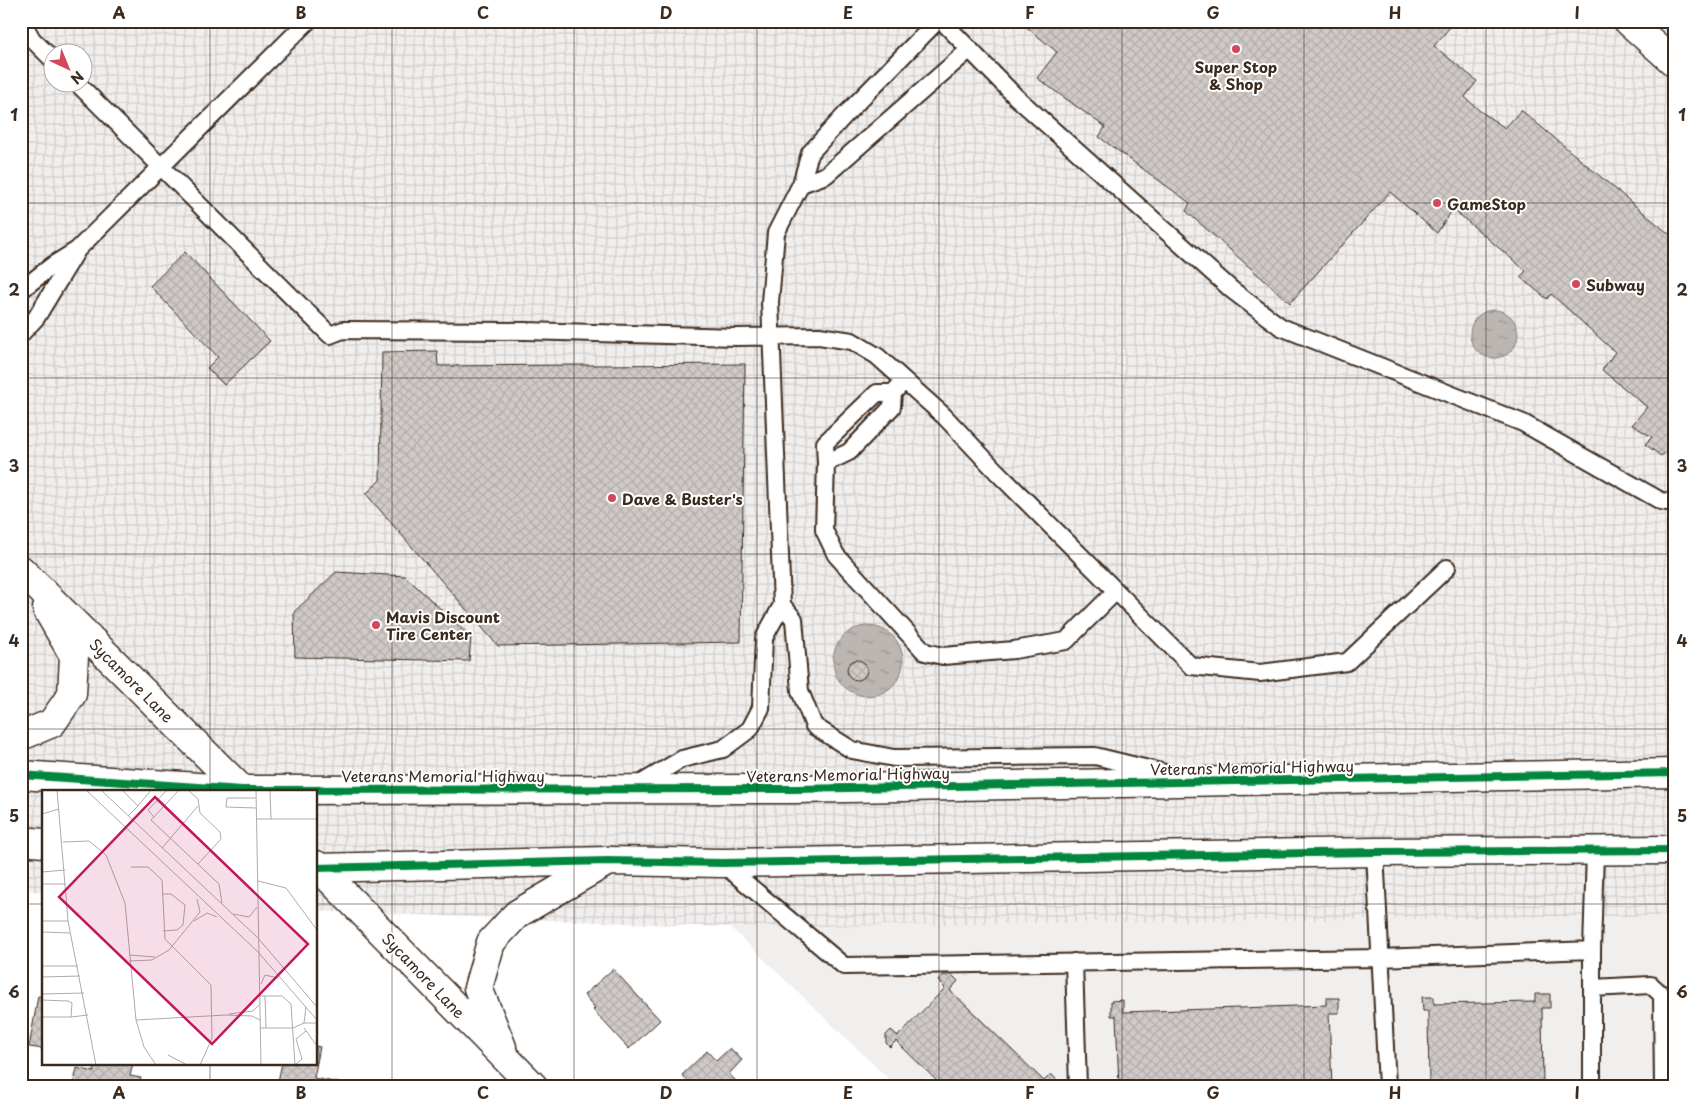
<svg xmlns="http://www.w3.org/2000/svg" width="1696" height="1107" viewBox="0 0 1696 1107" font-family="'Playpen Sans',sans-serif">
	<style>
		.built { fill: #f1efee }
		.industrial { fill: url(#industrial-grid); fill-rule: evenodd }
		.water { fill: url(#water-ripples); stroke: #887e77 }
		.building { fill: url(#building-cross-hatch); stroke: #3b2a1e }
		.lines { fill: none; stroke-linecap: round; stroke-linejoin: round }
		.service-casing { stroke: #3b2a1e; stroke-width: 20 }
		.minor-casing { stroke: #3b2a1e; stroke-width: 31 }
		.trunk-casing { stroke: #3b2a1e; stroke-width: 31 }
		.service { stroke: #fff; stroke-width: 16 }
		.minor { stroke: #fff; stroke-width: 28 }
		.trunk { stroke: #fff; stroke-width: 28 }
		.cycleway-casing { stroke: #fff; stroke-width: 11 }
		.cycleway { stroke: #00873e; stroke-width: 8 }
		.grid { fill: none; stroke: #3b2a1e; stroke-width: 1; stroke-opacity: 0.55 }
		.poi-dot { fill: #d1495b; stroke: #fff; stroke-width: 2 }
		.labels { text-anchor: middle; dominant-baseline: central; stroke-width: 4; stroke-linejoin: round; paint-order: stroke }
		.poi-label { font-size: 15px; font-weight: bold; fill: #3b2a1e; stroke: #fff; text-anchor: start }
		.street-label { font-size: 15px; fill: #3b2a1e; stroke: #fff }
		.inset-road { fill: none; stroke: #b1aaa5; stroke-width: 1 }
		.view { fill: #c2185b; fill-opacity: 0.15; stroke: #c2185b; stroke-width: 2.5 }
		.inset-edge { fill: none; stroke: #3b2a1e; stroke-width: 2.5 }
		.neatline { fill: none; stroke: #3b2a1e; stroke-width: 2 }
		.grid-label { font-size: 16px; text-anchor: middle; font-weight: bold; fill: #3b2a1e }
	</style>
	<defs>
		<pattern id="industrial-grid" width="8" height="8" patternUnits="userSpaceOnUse" patternTransform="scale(1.25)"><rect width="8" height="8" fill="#f1efee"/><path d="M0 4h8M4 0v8" fill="none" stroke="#d0cdcc"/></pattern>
		<pattern id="water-ripples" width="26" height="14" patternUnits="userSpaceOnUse" patternTransform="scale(1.25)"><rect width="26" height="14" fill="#bcb6b3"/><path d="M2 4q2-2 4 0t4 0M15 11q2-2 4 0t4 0" fill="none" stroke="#9a9491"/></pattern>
		<pattern id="building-cross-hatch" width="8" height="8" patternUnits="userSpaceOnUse" patternTransform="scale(1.25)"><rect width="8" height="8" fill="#cfcac7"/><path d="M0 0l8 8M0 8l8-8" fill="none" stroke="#b3aeaa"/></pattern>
	</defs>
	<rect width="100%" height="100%" fill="#fff"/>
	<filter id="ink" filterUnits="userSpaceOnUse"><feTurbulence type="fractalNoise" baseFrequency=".02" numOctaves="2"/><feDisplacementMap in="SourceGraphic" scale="10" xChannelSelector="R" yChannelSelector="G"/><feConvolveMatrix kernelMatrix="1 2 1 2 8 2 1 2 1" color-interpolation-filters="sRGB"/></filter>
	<g filter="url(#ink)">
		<path class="built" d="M1675,916V1086H896L730,927Z"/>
		<path class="industrial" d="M21,21H1675V916L730,927L316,911V791H44V892L21,890ZM52,52H82V82H52Z"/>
		<path class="water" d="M1470 334a24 24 0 1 1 48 0a24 24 0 1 1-48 0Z
			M833 661a35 35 0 1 1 70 0a35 35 0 1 1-70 0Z"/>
		<path class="building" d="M1019,21H1455L1434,46L1477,81L1465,97L1480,111L1505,128L1521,110L1675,239V458L1666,452L1661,456L1645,444L1652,437L1632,425L1647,407L1602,370L1615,352L1551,294L1547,299L1520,277L1526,271L1453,209L1437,233L1390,192L1290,303L1186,211L1190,203L1099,137L1105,127L1037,78L1057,52Z
			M185,252L270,341L224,385L207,368L218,357L150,286Z
			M437,351L438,366L745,364L741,642L498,646L366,494L380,480L382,352Z
			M336,572L405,576L471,637L469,661L295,657L294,612Z
			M847 670a10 10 0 1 1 20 0a10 10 0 1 1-20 0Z
			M613,969L660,1020L629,1049L593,1010L595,1008L584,995Z
			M943,975H952L958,981L950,990L1044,1081L1051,1074L1056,1079L1057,1086H942L896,1041L890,1047L886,1043V1035L891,1030L898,1036L945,988L938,981Z
			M1535,994H1550V1008H1542L1543,1086H1429L1428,1011H1423L1422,997H1434V1004L1535,1002Z
			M38,996L44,997V1049L29,1047Z
			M1326,998H1339V1013H1329L1332,1086H1119L1116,1016H1111V1001L1123,1000V1012L1326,1005Z
			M316,1046L320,1047L314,1078L344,1084V1086H277L282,1063H316Z
			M730,1048L742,1060L729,1074L741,1086H692L682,1075L707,1051L716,1061Z
			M96,1063H133L130,1076L141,1078L139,1086H73L77,1068L94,1072Z"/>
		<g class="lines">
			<g class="service-casing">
				<path id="service" d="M22,21L32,39L52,59
					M942,21L1016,97L1232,290L1281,327L1523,423L1661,501L1675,503
					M76,82L330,335L343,330L525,331L736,337L819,336L852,341L877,356L944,416L996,471L1191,666L1260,673L1347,662L1447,568
					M801,184L826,175L970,49
					M21,290L53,265L77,250L308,21
					M21,334L36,318L76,252
					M904,381L893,393L892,407L849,452L826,463L824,530L836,555L925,652L943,656L1014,650L1066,641L1116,591
					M826,463L825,443L877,393H893
					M782,605L794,619L800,691L814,726L852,750L894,758L1095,756L1169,774
					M635,787L682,759L723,749L750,729L761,708L764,638L782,605L770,302L776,233L801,184L810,153L845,115L937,21
					M1375,852L1387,1086
					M722,863L844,966L1379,958L1592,950V1086
					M1592,950L1595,851
					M1074,962L1078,1086
					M1592,988L1651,985L1662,995L1663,1086"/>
			</g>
			<g class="minor-casing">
				<path id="minor" d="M1628,21L1675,63
					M21,570L243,791
					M21,736L52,723L72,694L74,656L47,609
					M316,865L533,1086
					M502,1047L478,988L491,942L517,914L608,861"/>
			</g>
			<g class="trunk-casing">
				<path id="trunk" d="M21,775L242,790L795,789L1675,773
					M21,841L44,843
					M316,868L608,861L722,863L1375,852L1675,850"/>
			</g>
			<use href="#service" class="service"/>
			<use href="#minor" class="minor"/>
			<use href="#trunk" class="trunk"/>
			<g class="cycleway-casing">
				<path id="cycleway" d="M21,775L242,790L795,789L1675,773
					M316,868L608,861L722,863L1375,852L1675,850"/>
			</g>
			<use href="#cycleway" class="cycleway"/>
		</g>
	</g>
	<path class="grid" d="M210,21V791M392,21V1086M574,21V1086M757,21V1086M939,21V1086M1122,21V1086M1304,21V1086M1486,21V1086M21,203H1675M21,378H1675M21,554H1675M21,729H1675M21,904H44M316,904H1675M210,1063V1086"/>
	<g class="poi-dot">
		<circle cx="1236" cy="49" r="5"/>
		<circle cx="1437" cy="203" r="5"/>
		<circle cx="1576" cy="284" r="5"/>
		<circle cx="612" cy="498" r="5"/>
		<circle cx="376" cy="625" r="5"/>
	</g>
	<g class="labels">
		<g class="poi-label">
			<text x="1236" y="66" text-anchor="middle">Super Stop<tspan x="1236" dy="17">&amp; Shop</tspan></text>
			<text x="1447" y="203">GameStop</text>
			<text x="1586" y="284">Subway</text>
			<text x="622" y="498">Dave &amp; Buster's</text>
			<text x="386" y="616">Mavis Discount<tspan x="386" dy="17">Tire Center</tspan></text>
		</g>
		<g class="street-label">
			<text transform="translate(132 680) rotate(45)">Sycamore Lane</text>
			<text transform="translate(1252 767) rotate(-1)">Veterans Memorial Highway</text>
			<text transform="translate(848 774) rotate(-1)">Veterans Memorial Highway</text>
			<text x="443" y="775">Veterans Memorial Highway</text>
			<text transform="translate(424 975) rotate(46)">Sycamore Lane</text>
		</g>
	</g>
	<g transform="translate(42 790)">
		<rect width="275" height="275" fill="#fff"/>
		<path class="inset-road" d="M15,0L26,131L54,275M44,0L216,162L275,230M59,0L216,148L275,217M80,0L96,16L86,26M137,0L109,30L177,94L180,113M146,0L156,9L158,23L178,42L179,49L156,74M214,0L219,275M228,0L229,29M214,8H185L184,17L214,18M96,16L109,0M0,24L17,19M112,27L106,20L125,0M214,29H275M21,52L47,51L64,65L83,113L94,230L102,257L114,275M120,58L156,16M89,77H106L120,90L123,149L169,195L170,248L158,275M0,82L23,80M216,91L244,98L275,140M0,94H24M120,104H129L143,115L141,135L135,140L121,141M191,124L207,127L215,117M0,131H26M152,131L165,123L175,127M0,142L28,143M87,165L113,167M87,171L110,170L127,160L158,122L155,109M0,176H36M0,187L38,186M219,194L223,185L236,188M0,204L42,203M217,206H240L249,214L253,275M223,206L224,238M0,210L26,211L30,213L29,227L46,225M264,217L262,233H275M187,224L211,221L217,215M0,227H29M94,230L184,225L210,226L218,230M218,238H251L262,233M262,238L275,256M126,265L145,275M253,275L260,269L254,249L264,241"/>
		<path class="view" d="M113,7L266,154L170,254L17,107Z"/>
		<rect width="275" height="275" class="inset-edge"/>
	</g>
	<rect width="1696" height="1107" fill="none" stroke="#fff" stroke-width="55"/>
	<g transform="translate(68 68) rotate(136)"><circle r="24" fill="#ffffff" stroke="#b1aaa5"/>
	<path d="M0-4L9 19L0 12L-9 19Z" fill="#d1495b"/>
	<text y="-8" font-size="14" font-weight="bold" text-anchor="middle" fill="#3b2a1e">N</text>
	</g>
	<rect x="28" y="28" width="1640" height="1052" class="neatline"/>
	<g class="grid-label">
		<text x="119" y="19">A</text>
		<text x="301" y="19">B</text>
		<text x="483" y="19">C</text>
		<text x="666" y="19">D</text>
		<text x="848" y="19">E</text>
		<text x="1030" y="19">F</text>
		<text x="1213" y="19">G</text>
		<text x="1395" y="19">H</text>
		<text x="1577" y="19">I</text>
		<text x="14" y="121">1</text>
		<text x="1682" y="121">1</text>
		<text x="14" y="296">2</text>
		<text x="1682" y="296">2</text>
		<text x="14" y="472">3</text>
		<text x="1682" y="472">3</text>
		<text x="14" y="647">4</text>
		<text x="1682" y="647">4</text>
		<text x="14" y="822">5</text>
		<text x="1682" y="822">5</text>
		<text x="14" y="998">6</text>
		<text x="1682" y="998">6</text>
		<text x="119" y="1099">A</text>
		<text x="301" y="1099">B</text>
		<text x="483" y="1099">C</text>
		<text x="666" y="1099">D</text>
		<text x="848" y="1099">E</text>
		<text x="1030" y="1099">F</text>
		<text x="1213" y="1099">G</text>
		<text x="1395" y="1099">H</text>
		<text x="1577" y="1099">I</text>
	</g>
</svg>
